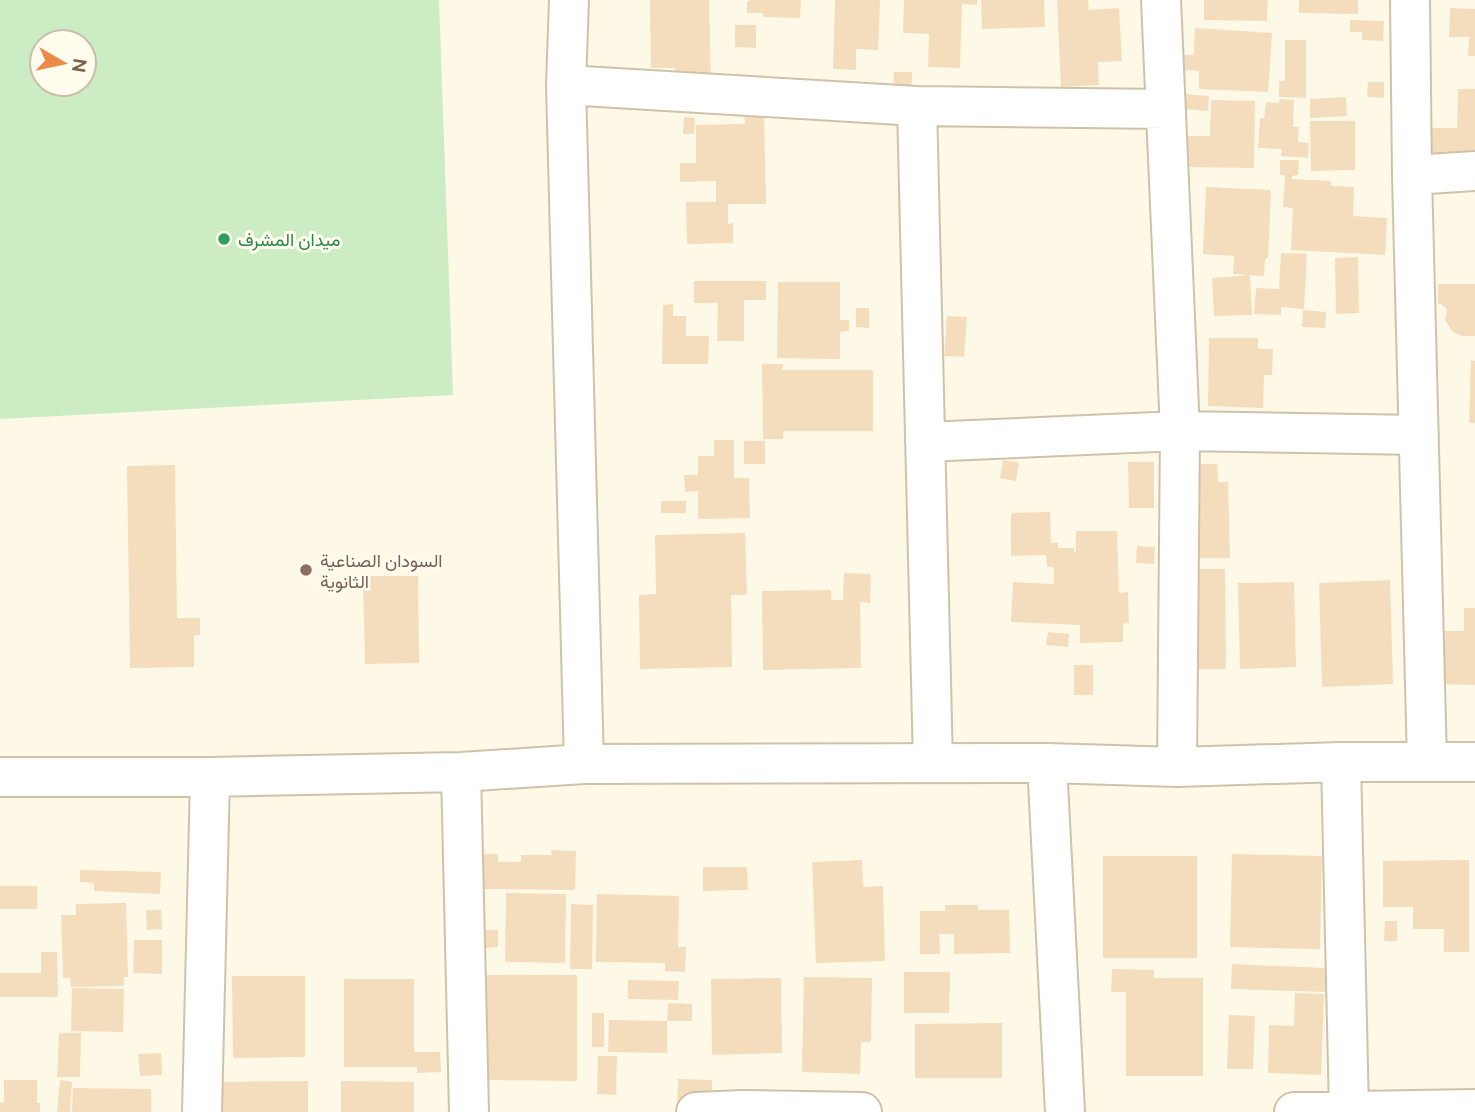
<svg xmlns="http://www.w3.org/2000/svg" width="1475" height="1112" viewBox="0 0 1475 1112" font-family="Ubuntu,Vazirmatn,sans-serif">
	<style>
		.green { fill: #ccecc4; fill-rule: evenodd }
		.building { fill: #f4ddbd }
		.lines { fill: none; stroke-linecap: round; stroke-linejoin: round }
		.minor-casing { stroke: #cfc2ab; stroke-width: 42 }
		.minor { stroke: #fff; stroke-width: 38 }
		.leisure-dot { fill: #2e9e5b; stroke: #fffbed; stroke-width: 2.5 }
		.education-dot { fill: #8d6e63; stroke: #fffbed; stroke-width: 2.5 }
		.labels { text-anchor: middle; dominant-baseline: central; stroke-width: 6; stroke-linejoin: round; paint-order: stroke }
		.leisure-label { font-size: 18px; fill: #27864d; stroke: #fffbed; text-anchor: start }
		.education-label { font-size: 18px; fill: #785e54; stroke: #fffbed; text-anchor: start }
	</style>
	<rect width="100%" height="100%" fill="#fdf9e6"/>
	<path class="green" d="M0,0H439L453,395L0,419ZM42,42H84V84H42Z"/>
	<path class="building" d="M650,0H709L711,90H676L675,68H651Z
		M751,0H801L800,18L763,17V13H747V1Z
		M835,0H880L878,50L856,49V70L833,69Z
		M904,0H977V5L962,4L960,68L928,67L929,34L903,33Z
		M981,0H1044L1045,27L982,29Z
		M1057,0H1088L1089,10L1119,8L1122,61L1098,62L1099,85L1061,87Z
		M1204,0H1268L1267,21L1204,20Z
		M1299,0H1358V14L1299,13Z
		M1450,8L1475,9V56H1468L1469,37H1449Z
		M1350,20L1384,21L1383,41L1362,40V32H1350Z
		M735,25H756V48L735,47Z
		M1195,28L1272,33L1268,92L1199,89V71L1182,70L1183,55H1194Z
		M1285,40H1306V98L1279,97V81H1285Z
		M894,72H912L911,102H893Z
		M1368,82H1384V98L1367,97Z
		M1458,89H1475V153H1432V128H1457Z
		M1184,94L1209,96L1208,111L1183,109Z
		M1346,97L1347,116L1310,118V99Z
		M1280,99L1294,100L1293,127H1299L1298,142L1309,143L1308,158L1281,156L1282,149L1258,148L1260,118H1264L1266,102L1279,103Z
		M1211,100L1255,101L1254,168L1180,167V136H1210Z
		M744,112H764L766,204H728V224L733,223V243L687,244L686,202H716V181L680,182V163H696V125L745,124Z
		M684,117L695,118L694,134H683Z
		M1310,121H1355V170L1311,171Z
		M1280,160H1299L1298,175L1292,176V179L1331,181V186L1354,187L1353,216L1387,218L1385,255L1291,250L1293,208L1283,207L1285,175H1280Z
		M1206,187L1271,190L1268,258L1265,259L1264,276L1233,274L1234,256L1203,254Z
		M1281,253L1307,254L1304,309L1281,307V315L1254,314L1256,288L1279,289Z
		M1358,257L1359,313L1336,314L1335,258Z
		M1250,275L1252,315L1214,316L1212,278Z
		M694,281H766V300H744V341H717L718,303H694Z
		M778,282H840V320H849V331L840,332V359L777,358Z
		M1438,284H1475V336H1462L1453,332L1445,320L1447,310L1441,304H1438Z
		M673,304V316H686V336H709L708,364H662L663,305Z
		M856,308H869V328L856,327Z
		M1303,310L1326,312L1325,328L1302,327Z
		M947,316L967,317L964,357L944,356Z
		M1209,338H1258V349H1273L1272,375H1264L1263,408L1208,406Z
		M1471,360L1475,361V423H1469Z
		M762,364H783L782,370H873V431H783V439H763Z
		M714,440H734V478H749L750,518L698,519V491L685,492L684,475H698V456H714Z
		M744,441H765V464H744Z
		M1003,460L1019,463L1016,481L1000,478Z
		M1128,462H1154V508H1129Z
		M1185,464H1217L1218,482H1228L1230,558H1188L1160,538L1159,483H1186Z
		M175,465L177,618H200V635H194V667L130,668L127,466Z
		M661,501H686V513H661Z
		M1050,512L1051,543H1058V548H1074V552H1076V531H1117L1119,593L1128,592L1129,623L1123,624V642L1080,643V625L1011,622L1013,582L1054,584V567H1047L1046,555L1011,556V513Z
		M745,533L747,595H731L732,667L640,669L639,595L656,594L655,535Z
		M1137,546L1155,547L1154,564L1136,563Z
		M1181,569H1225L1226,669L1182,670Z
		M844,573L871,574L870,603L860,602L861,668L763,670L762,591L831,590V600H843Z
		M363,576H418L419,663L365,664Z
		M1390,580L1393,684L1322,687L1319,583Z
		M1294,582L1296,667L1240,669L1238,583Z
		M1464,608H1475V685L1431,684L1432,631H1464Z
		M1048,632L1069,634L1068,647L1046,645Z
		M1074,665H1093V695H1074Z
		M551,850L576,851L575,890L477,889V854H498V862H521V855H552Z
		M1232,854L1322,856L1320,949L1230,947Z
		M1103,856H1197V958H1103Z
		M862,860L863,887L883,886L885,961L816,963L812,862Z
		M1469,860V952H1444V929H1413V907H1383V861Z
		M703,867H747L748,890L703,891Z
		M80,870L161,872L160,894L94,891V883L80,882Z
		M0,886H37V909H0Z
		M506,893L566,894L565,963L505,962Z
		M597,894L679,896L678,947H686L685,972L665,971V963L596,962Z
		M126,903L128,977H124V986L71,987L70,978H63L61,915H76V904Z
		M571,904L593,905L592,969H570Z
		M945,905H978V910H1009L1010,953L954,954V934H939L940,954H920V911H945Z
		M146,910H161L162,929L147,930Z
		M1385,921H1397V941H1384Z
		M485,930H498V947L485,948Z
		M134,940H162V974L133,973Z
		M41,952H57L58,997H0V973H41Z
		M1232,964L1326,968L1325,992L1231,989Z
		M1112,969L1154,970V978H1203V1076H1126V992H1111Z
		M904,972H950L949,1013H904Z
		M487,975H577V1081L486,1080Z
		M232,976H305V1057L233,1058Z
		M804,977L872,978L871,1042H861L860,1074L802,1072Z
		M781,978L782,1053L712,1055L711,979Z
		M344,979H414V1052H440L441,1072L417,1073V1067H344Z
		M628,980L679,981L678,1000L628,999Z
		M72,988L124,989L123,1032L71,1031Z
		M1295,993L1324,994L1321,1075L1268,1073L1269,1025L1294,1026Z
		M668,1003L692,1004V1021H667V1053L608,1052L609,1020L667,1021Z
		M592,1013H604V1047H592Z
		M1229,1015L1255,1016L1253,1069H1227Z
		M1002,1023V1078H915V1024Z
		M59,1033H81L80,1077H57Z
		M161,1053L162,1075L140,1076L138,1054Z
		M598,1056H617L616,1095L597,1094Z
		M678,1079L712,1080V1110L677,1109Z
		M4,1080H37V1103H40V1112H0V1102L4,1103Z
		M60,1080L72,1082L70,1112H57Z
		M308,1081V1112H219V1082Z
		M341,1081L414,1082V1112H341Z
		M73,1088L151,1089V1112H72Z"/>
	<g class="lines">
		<g class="minor-casing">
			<path id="minor" d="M569,0L566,85L584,764
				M1161,0L1180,431L1177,767
				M1410,0L1412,175L1427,762
				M566,85L917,106L1164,109
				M917,106L933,763
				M1412,175L1475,171
				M925,442L1180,431L1419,435
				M1341,762L1349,1111
				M1047,763L1065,1112
				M461,772L469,1112
				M0,777H210L461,772L584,764L1047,763L1177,767L1341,762H1475
				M202,1112L210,777
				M696,1112L742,1110L862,1112
				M1294,1112L1475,1109"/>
		</g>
		<use href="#minor" class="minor"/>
	</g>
	<circle class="leisure-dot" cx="224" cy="239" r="7"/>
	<circle class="education-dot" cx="306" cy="570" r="7"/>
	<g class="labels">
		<g class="leisure-label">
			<text x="238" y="239">ميدان المشرف</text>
		</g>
		<g class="education-label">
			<text x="320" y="560">السودان الصناعية<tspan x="320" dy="21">الثانوية</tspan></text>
		</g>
	</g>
	<g transform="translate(63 63) rotate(99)"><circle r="33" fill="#fffbed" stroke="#c9beab" stroke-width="2"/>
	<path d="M0-5L12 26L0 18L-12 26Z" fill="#eb8b47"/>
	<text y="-10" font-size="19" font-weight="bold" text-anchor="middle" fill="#786349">N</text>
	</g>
</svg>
